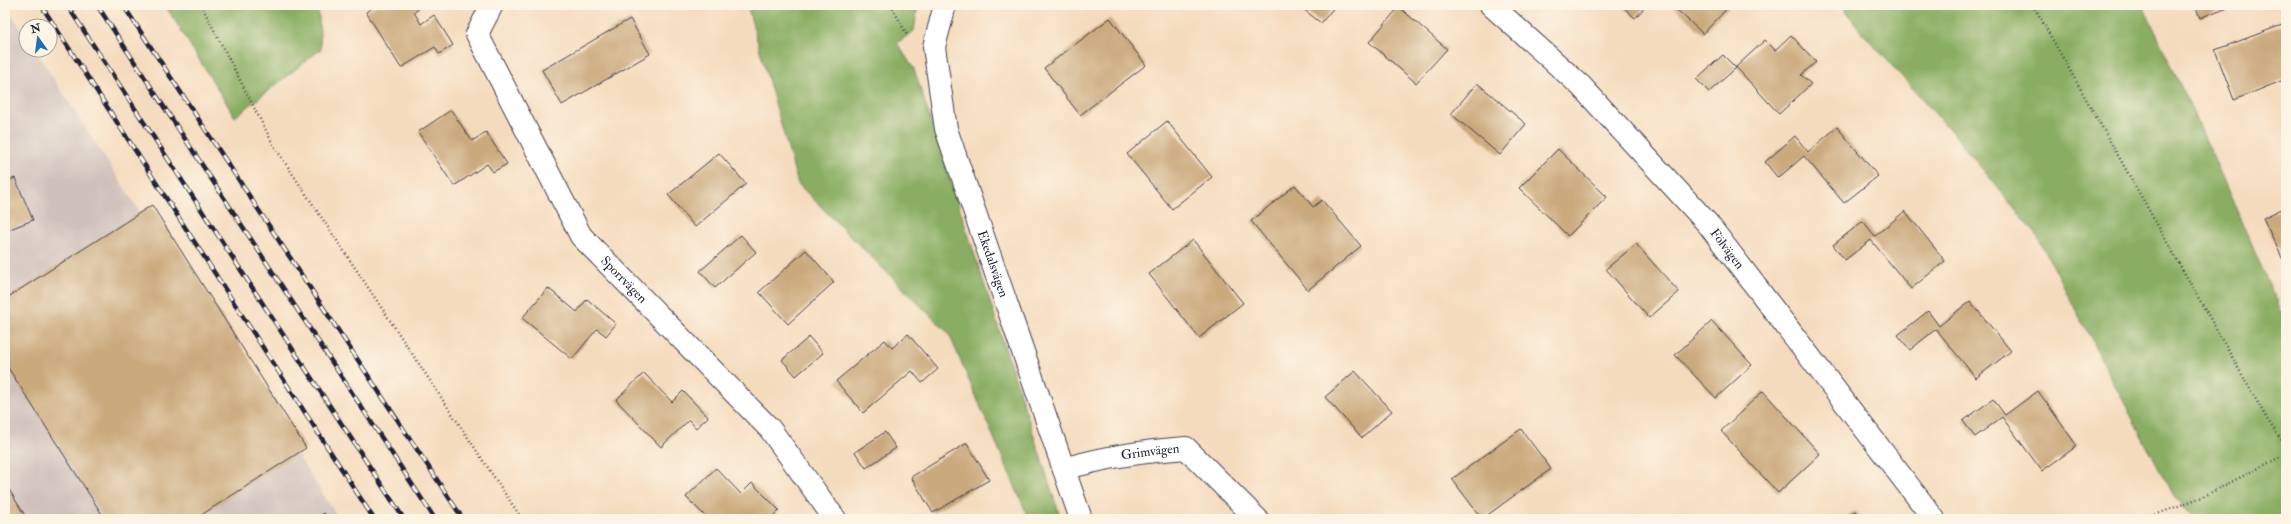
<svg xmlns="http://www.w3.org/2000/svg" width="2291" height="524" viewBox="0 0 2291 524" font-family="'IM FELL Double Pica',serif">
	<style>
		.industrial { fill: #cfc0bb }
		.forest { fill: #89ad62; stroke: #56684e }
		.building { fill: #caa97d }
		.lines { fill: none; stroke-linecap: round; stroke-linejoin: round }
		.street-casing { stroke: #423e4f; stroke-width: 24 }
		.path { stroke: #423e4f; stroke-width: 2.5; stroke-dasharray: 1 3; stroke-linecap: butt }
		.street { stroke: #fff; stroke-width: 22 }
		.rail-casing { stroke: #22223b; stroke-width: 4.5 }
		.rail { stroke: #fcf5e5; stroke-width: 3; stroke-dasharray: 9; stroke-linecap: butt }
		.labels { text-anchor: middle; dominant-baseline: central; stroke-width: 4; stroke-linejoin: round; paint-order: stroke }
		.street-label { font-size: 13px; fill: #22223b; stroke: #fcf5e5 }
	</style>
	<rect width="100%" height="100%" fill="#fcf5e5"/>
	<filter id="ink" filterUnits="userSpaceOnUse"><feTurbulence type="fractalNoise" baseFrequency=".025" numOctaves="2"/><feDisplacementMap in="SourceGraphic" scale="8" xChannelSelector="R" yChannelSelector="G"/><feConvolveMatrix kernelMatrix="1 2 1 2 8 2 1 2 1" color-interpolation-filters="sRGB"/></filter>
	<filter id="wash" filterUnits="userSpaceOnUse"><feTurbulence type="fractalNoise" baseFrequency=".012" numOctaves="4" result="noise"/><feDisplacementMap in="SourceGraphic" scale="16" xChannelSelector="R" yChannelSelector="G"/><feGaussianBlur stdDeviation="0.9" result="paint"/><feColorMatrix in="noise" values="0 0 0 0 0 0 0 0 0 0 0 0 0 0 0 0 0 1.4 0 .05"/><feComposite in="paint" operator="in"/></filter>
	<g filter="url(#wash)">
		<rect width="100%" height="100%" fill="#f5dbbe"/>
		<path class="industrial" d="M5,5L26,36V50H35L339,519H5Z"/>
		<path class="forest" d="M165,5H318L321,49L235,117Z
			M747,5H918L914,31L897,43L914,69L1061,519H1029L949,334L798,184Z
			M1842,5H2143L2209,147L2286,323V519H2195L2173,496L2036,234L1950,130L1860,30Z"/>
		<g id="blocks">
			<path class="building" d="M377,5H418L420,8L414,12L421,24L434,15L453,45L439,54L435,47L401,68L366,12Z
				M1298,5H1336L1321,23Z
				M1621,5H1647L1635,18Z
				M1672,5H1730L1703,34Z
				M2195,5H2232L2200,18Z
				M1399,7L1447,49L1416,83L1369,42Z
				M1110,18L1146,65L1080,115L1044,68Z
				M630,19L650,54L562,105L542,70Z
				M2282,25L2286,36V79L2234,100L2215,50Z
				M1791,35L1816,62L1801,75L1811,84L1779,114L1736,67L1765,40L1775,50Z
				M1723,55L1736,68L1709,92L1696,79Z
				M1477,83L1526,124L1500,155L1451,114Z
				M451,110L472,141L486,132L507,164L493,172L487,164L454,186L418,132Z
				M1167,121L1212,177L1172,209L1127,154Z
				M1837,127L1878,176L1844,203L1804,156L1778,178L1765,162L1795,136L1808,152Z
				M1558,149L1607,197L1568,236L1519,188Z
				M719,153L746,184L695,227L668,195Z
				M15,178L33,220L5,231V182Z
				M1295,185L1313,207L1322,200L1361,246L1308,290L1251,221Z
				M152,205L306,448L195,519H105L5,363V299Z
				M2286,207V266L2263,218Z
				M1905,211L1945,261L1911,289L1871,240L1845,260L1833,245L1863,221L1875,236Z
				M741,235L756,252L715,288L700,271Z
				M1193,240L1243,303L1199,338L1149,274Z
				M1636,244L1679,292L1649,318L1606,269Z
				M806,250L834,282L788,324L759,292Z
				M548,288L577,312L587,299L616,324L606,336L597,329L572,359L522,318Z
				M1970,301L2011,351L1976,378L1936,329L1910,350L1898,335L1928,311L1939,326Z
				M1712,321L1752,365L1716,398L1675,355Z
				M908,334L938,369L922,383L912,371L863,413L836,381L885,340L892,348Z
				M809,337L823,353L796,376L782,360Z
				M1355,371L1392,411L1362,438L1325,397Z
				M644,373L672,402L683,391L708,417L696,428L689,420L661,447L616,400Z
				M1763,391L1820,454L1778,493L1721,431Z
				M2038,391L2077,446L2042,471L2002,417L1975,437L1963,421L1993,399L2005,415Z
				M1521,429L1551,469L1482,519L1452,479Z
				M885,432L896,448L866,468L855,452Z
				M967,443L989,480L933,513L911,477Z
				M716,468L741,494L752,483L779,510L770,519H766L760,513L754,519H708L686,497Z
				M5,483L27,519H5Z
				M1855,511L1861,519H1844Z
				M324,513L329,519H315Z"/>
		</g>
	</g>
	<g filter="url(#ink)">
		<use href="#blocks" fill-opacity="0" stroke="#423e4f" stroke-width="1"/>
		<g class="lines">
			<g class="street-casing">
				<g id="street">
					<path id="s1" d="M492,5L477,34L581,236L770,429L835,519"/>
					<path id="s2" d="M945,5L934,47L946,129L1081,519"/>
					<path id="s3" d="M1491,5L1581,86L1708,224L1934,519"/>
					<path id="s4" d="M1064,469C1104,457 1145,451 1186,448L1257,519"/>
				</g>
			</g>
			<path class="path" d="M201,5L274,146L522,519
				M891,5L907,35
				M2033,5L2267,419L2286,447
				M2144,519L2202,497L2286,454"/>
			<use href="#street" class="street"/>
			<g class="rail-casing">
				<path id="rail" d="M41,5L374,519
					M67,5L404,519
					M97,5L435,519
					M123,5L463,519"/>
			</g>
			<use href="#rail" class="rail"/>
		</g>
	</g>
	<g class="labels">
		<g class="street-label">
			<text stroke="none"><textPath href="#s3" startOffset="340">Fölvägen</textPath></text>
			<text stroke="none"><textPath href="#s2" startOffset="269">Ekedalsvägen</textPath></text>
			<text stroke="none"><textPath href="#s1" startOffset="321">Sporrvägen</textPath></text>
			<text stroke="none"><textPath href="#s4" startOffset="88">Grimvägen</textPath></text>
		</g>
	</g>
	<rect width="2291" height="524" fill="none" stroke="#fcf5e5" stroke-width="20"/>
	<g transform="translate(38 38) rotate(346)"><circle r="19" fill="#fcf5e5" stroke="#a5a1a1"/>
	<path d="M0-3L7 15L0 10L-7 15Z" fill="#1f6fb2"/>
	<text y="-6" font-size="11" font-weight="bold" text-anchor="middle" fill="#22223b">N</text>
	</g>
</svg>
